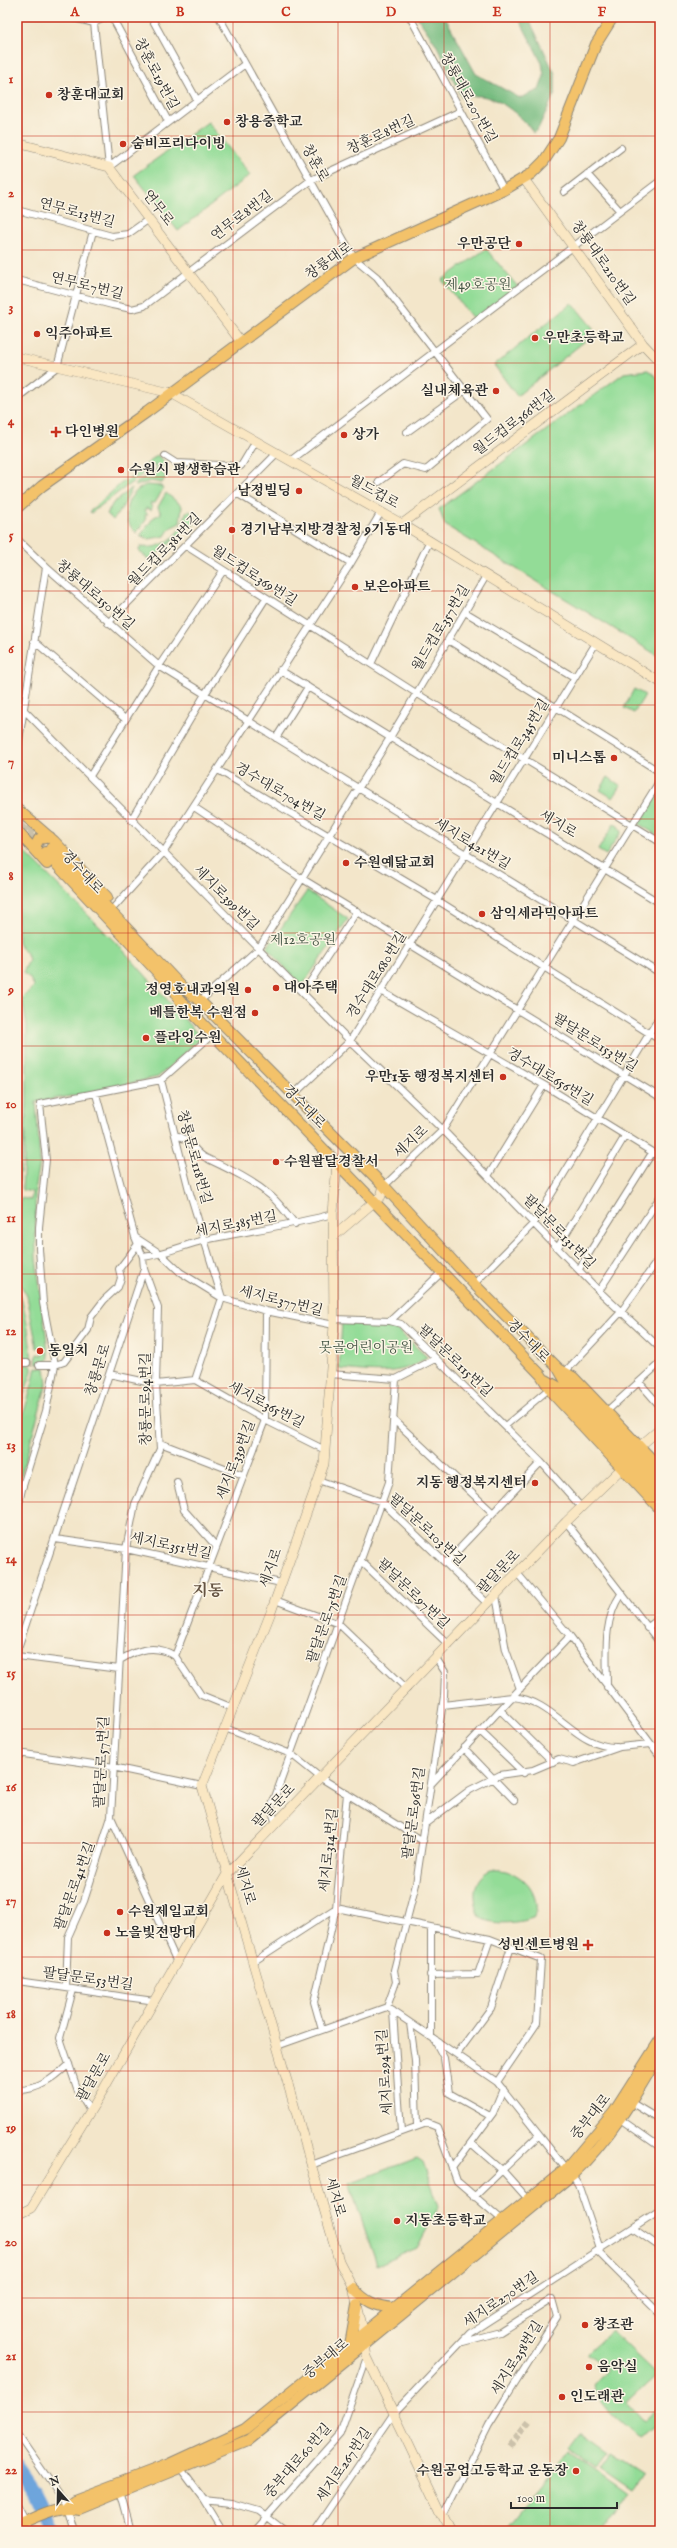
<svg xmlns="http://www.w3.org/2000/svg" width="677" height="2548" viewBox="0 0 677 2548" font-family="'IM FELL English','Noto Serif KR',serif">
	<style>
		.green { fill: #93dc97; stroke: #5f8461 }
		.forest { fill: #76bc80; stroke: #507456 }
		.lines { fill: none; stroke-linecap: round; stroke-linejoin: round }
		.river { stroke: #6ea5dc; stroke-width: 13 }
		.street-tunnel { stroke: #cbc1aa; stroke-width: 6; stroke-dasharray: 6 3; stroke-linecap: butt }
		.primary-tunnel { stroke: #cbc1aa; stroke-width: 10; stroke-dasharray: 10 5; stroke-linecap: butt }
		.street-casing { stroke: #8f887a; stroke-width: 8 }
		.secondary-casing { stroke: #8f887a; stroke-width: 10 }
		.primary-casing { stroke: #8f887a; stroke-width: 12 }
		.street { stroke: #fff; stroke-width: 6 }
		.secondary { stroke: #fae7c3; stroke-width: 9 }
		.primary { stroke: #f3c26a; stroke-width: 10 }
		.grid { fill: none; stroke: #c8321e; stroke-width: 1; stroke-opacity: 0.55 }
		.poi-dot { fill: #c8321e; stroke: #fcf5e5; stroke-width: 1.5 }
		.labels { text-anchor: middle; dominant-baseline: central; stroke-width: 3; stroke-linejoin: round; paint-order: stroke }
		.street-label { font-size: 14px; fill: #2b2b2b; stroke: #fcf5e5 }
		.poi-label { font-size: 14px; font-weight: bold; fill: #2b2b2b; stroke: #fcf5e5; text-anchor: start }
		.park-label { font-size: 14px; fill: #455746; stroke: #fcf5e5 }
		.quarter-label { font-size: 16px; font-weight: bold; fill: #655443; stroke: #fcf5e5 }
		.neatline { fill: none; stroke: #c8321e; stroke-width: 1.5 }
		.grid-label { font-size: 13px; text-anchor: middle; font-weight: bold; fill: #c8321e }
	</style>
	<rect width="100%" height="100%" fill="#fcf5e5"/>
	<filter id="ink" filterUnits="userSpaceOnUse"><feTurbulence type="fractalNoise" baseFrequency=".025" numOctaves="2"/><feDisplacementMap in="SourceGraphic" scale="8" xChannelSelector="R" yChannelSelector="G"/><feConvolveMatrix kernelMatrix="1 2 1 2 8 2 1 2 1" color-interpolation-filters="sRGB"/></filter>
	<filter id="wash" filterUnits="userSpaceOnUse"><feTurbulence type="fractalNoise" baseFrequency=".012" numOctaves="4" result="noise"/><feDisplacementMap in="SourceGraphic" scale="16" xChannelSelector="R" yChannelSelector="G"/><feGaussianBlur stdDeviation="0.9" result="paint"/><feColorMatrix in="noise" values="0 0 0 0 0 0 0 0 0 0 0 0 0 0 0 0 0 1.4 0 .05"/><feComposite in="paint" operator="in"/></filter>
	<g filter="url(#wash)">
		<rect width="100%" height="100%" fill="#f3e6ca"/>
		<path class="green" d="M208,122L250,175L178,231L134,175Z
			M486,249L518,287L474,320L442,280Z
			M572,303L593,328L591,336L517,396L494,365Z
			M648,370L660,380V657L445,525L439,509L624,373Z
			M157,455L167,464L160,469L166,477L162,483L150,481L136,486L135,484L157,469L155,465L91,513L90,511L125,480L127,481Z
			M146,485L161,486L163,489L155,503H150L152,508L151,510L146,508L145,511L148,514L145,515L146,520L136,533C119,516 126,494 146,485Z
			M132,488L122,508L113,520L107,514L113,503Z
			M166,493L182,506L180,523L170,528L165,536L149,539L140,536L154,517L161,514L158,507Z
			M190,511L198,521L149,560L139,551L140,547C165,550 181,535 186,512Z
			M634,689L645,695L634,713L624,708Z
			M608,777L621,786L613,798L600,790Z
			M660,790V837L639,824Z
			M614,824L618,826L621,832L606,855L598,850Z
			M17,844L123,950L201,1038L158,1077L88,1093L36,1102L40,1162L35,1191L36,1258L49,1358L46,1364L36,1363L37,1354L43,1355L44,1348H37L27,1296L17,1278V1230L21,1198L31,1200L32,1192L22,1190L27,1103V1025L22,998L34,986L29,977L23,973L29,960L26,951L22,949L18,942Z
			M307,891L348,919L302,986L267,948Z
			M17,981L24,1136L17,1197Z
			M17,1287C27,1311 29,1336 32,1361H25L17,1354Z
			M342,1322L395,1328L427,1357C401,1378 370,1371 339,1369Z
			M24,1364L32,1366V1371L17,1416V1399Z
			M36,1367L45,1368L47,1383L17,1490V1436L32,1385Z
			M491,1870C518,1867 542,1891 535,1917C521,1923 493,1926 481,1918C472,1901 471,1878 491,1870Z
			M417,2158L423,2162L439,2206L417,2248L377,2265L349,2183Z
			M611,2331L657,2375L627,2402L644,2421L657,2409L660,2413C660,2428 648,2430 638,2438C622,2422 596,2406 594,2385L608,2369L586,2354Z
			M580,2432L608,2452L596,2467L569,2447Z
			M570,2451L628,2492L599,2531H507Z
			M611,2453L643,2474L633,2489L601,2467Z"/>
		<path class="forest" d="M417,17H445L476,74L520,98L539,90L544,76L542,63L518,17H528L555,74V93L538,129L533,133C530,123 501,100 490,98C480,95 472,95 462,98L436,44Z"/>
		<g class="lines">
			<path class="river" d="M17,2466L34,2491L54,2531"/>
		</g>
	</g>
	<g filter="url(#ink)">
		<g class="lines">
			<path class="street-tunnel" d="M27,1363L39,1365
				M509,2447L531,2419"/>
			<path class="primary-tunnel" d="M17,815L51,848
				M17,824L42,850"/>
			<g class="street-casing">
				<path id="street" d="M70,17L94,23L106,17
					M112,17L168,121
					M151,17L197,100
					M219,17L354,258L377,277L487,419L426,470L403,464L379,482
					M410,17L504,190
					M94,23L109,167
					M109,167L245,64
					M587,174L620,211
					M564,192L621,148
					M17,210L112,236L128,234L149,219
					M17,280L112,305L132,309L144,306L311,180L461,111
					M17,398L57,367L93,231
					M407,432L465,390
					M165,456L176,463L241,466L256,441
					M290,461L660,181
					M238,494L351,563
					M17,539L46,567L159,666L660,973
					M186,546L416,693L660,842
					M465,612L574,677
					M108,623L277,453
					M448,640L660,772
					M34,641L125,719
					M371,664L430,540
					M280,670L660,903
					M24,710L350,1041L443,1130L599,1291L660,1348
					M276,738L308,687
					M17,753L46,567
					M218,770L437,900L660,1040
					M90,776L159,666L223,571
					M194,807L301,878L660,1097
					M131,820L205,694L266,598
					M115,906L163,853L351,563L381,512
					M381,991L544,1085L660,1157
					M303,993L357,911
					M200,1001L259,948L391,736L486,576
					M161,1080L189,1190L222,1298
					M293,1095L350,1041L596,643
					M175,1135C193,1139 192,1151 206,1158C229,1169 251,1179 271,1196C280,1204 288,1215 295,1224
					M488,1176L544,1085
					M384,1186L443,1130L660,780
					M135,1237L161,1254L180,1272L222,1298L266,1311L334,1325
					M558,1247L625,1136
					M143,1257C165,1254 184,1245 205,1240C248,1231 291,1225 333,1214
					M144,1269L158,1308L156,1384L160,1449L135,1504L126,1549L111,1817L177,1962
					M579,1269L652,1153
					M474,1284L534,1223L660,1016
					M599,1291L660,1197
					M334,1319L390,1321L401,1324L541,1462L581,1507
					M390,1321L442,1272
					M17,1363H27
					M39,1365H55L64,1362L88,1330L91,1317L104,1300L118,1287L121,1278L119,1269L138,1244
					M565,1372L621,1312L660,1257
					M109,1374L156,1384L195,1380L265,1420L325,1450
					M330,1374L396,1379L435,1359
					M195,1380L222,1298
					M639,1382L660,1406
					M607,1411L660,1363
					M393,1419L493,1513
					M505,1426L550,1388
					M160,1443L243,1475
					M318,1480L382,1502L488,1604
					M177,1482L184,1510L215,1545
					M17,1512L22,1489L46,1411L55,1365L43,1303L39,1249V1227L46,1160L40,1104L161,1080L213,1034
					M566,1522L660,1643
					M55,1539L126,1549L281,1583
					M361,1561L449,1645
					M446,1563L541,1462
					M517,1573L570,1636L660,1756
					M496,1596L506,1650L520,1689
					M275,1600L339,1624L407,1689
					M647,1628L660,1618
					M17,1651L144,1269L143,1257L135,1237L96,1094
					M17,1656L119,1669
					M120,1660C138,1649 156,1644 175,1656
					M607,1687C607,1655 602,1622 621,1594
					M443,1705L512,1697L570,1636
					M233,1708L201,1695L175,1656L265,1420L266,1311
					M500,1710L553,1762
					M225,1728L291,1754L321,1778L423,1841
					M480,1731L524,1773
					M464,1748L514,1800
					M17,1753L108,1766L202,1786
					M431,1784L512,1697C556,1700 574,1748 617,1747
					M426,1823L470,1790L500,1775L533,1770L559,1759L574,1763L620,1747L650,1744L660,1747
					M276,1824L271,1808L389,1482L396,1379
					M431,1928V2037
					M253,1962L336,1908L490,1939L541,1959L537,2023L497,2082
					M430,1975L478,1974L490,1939
					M17,1981C63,1987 108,1995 155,2001
					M66,1988L68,1937L84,1901L111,1817
					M73,1990L60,2038L78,2091L90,2111
					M387,2007L396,1982L394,1970L416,1884L444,1696L445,1672L436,1658
					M393,2011L401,2132
					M410,2023L415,2060L417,2126
					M322,2030L314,2002L336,1908L347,1794
					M435,2041L444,2058L449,2093L490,2116
					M277,2046L387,2007L497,2082L566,2169
					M457,2054L491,2008L511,1947
					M17,2090C38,2091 54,2078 69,2064
					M632,2103L660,2120
					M620,2119L660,2147
					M471,2143L502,2170L528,2199
					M311,2165L427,2123L437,2127L457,2181L501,2219
					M452,2168L493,2113L503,2089
					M572,2175L578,2184L600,2249
					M474,2197L539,2135
					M634,2229L660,2247
					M597,2251L660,2314
					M17,2434L67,2506L74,2531
					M181,2469L204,2500L231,2503L259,2511L285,2531
					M120,2491L131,2531
					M204,2500L223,2531
					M17,2508L29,2531
					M443,2516L489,2425L557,2317L552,2299L500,2332L463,2342
					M254,2531L340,2434L367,2357
					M314,2531L394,2413L470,2333L660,2210"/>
			</g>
			<g class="secondary-casing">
				<path id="secondary" d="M17,143L109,167L241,342
					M524,179L643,344L660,362
					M17,357L171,393L402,524L660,682
					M402,524L643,344
					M337,1162L333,1214L334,1325L324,1464L271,1612L202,1786L339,2261L353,2288L361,2321L367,2357L450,2531
					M334,1236L381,1196L384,1186
					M640,1446L660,1429
					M17,2215L31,2208L102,2092L227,1874L566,1522L622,1468"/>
			</g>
			<g class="primary-casing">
				<path id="primary" d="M17,508L42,486L147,412L354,258L504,190L531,174L544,161L559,138L596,44L613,17
					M17,809L54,841L107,897
					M17,831L47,864
					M51,848L182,987L200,1001L384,1186L474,1284L558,1368L566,1382L660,1482
					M36,852V845L39,839L50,837
					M45,852L176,992L178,998L541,1375L553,1394L660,1509
					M559,1369L573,1377L660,1468
					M546,1380L560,1388L660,1495
					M353,2288C366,2302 375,2306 394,2308
					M350,2345L357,2305
					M67,2506L74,2500L169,2464L245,2429L566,2169L614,2112L660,2040
					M17,2525C37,2517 58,2504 79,2509L248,2440L572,2175C609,2140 635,2097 660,2053"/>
			</g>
			<use href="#street" class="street"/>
			<use href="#secondary" class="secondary"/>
			<use href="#primary" class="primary"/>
		</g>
	</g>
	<path class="grid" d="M128,17V2531M233,17V2531M338,17V2531M444,17V2531M550,17V2531M17,136H660M17,250H660M17,363H660M17,477H660M17,591H660M17,705H660M17,819H660M17,933H660M17,1046H660M17,1160H660M17,1274H660M17,1388H660M17,1502H660M17,1615H660M17,1729H660M17,1843H660M17,1957H660M17,2071H660M17,2185H660M17,2298H660M17,2412H660"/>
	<g class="poi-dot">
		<circle cx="49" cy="95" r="4"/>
		<circle cx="227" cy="122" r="4"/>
		<circle cx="123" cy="144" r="4"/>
		<circle cx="519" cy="244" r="4"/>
		<circle cx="37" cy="334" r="4"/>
		<circle cx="535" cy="338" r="4"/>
		<circle cx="496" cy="391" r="4"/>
		<path d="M54 426h4v4h4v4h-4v4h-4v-4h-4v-4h4z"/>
		<circle cx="344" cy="435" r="4"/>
		<circle cx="121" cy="470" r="4"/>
		<circle cx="299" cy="491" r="4"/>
		<circle cx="232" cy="530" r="4"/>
		<circle cx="355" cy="587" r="4"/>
		<circle cx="614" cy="758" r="4"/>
		<circle cx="346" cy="863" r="4"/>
		<circle cx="482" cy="914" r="4"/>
		<circle cx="276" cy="988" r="4"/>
		<circle cx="248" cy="990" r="4"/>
		<circle cx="255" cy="1013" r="4"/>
		<circle cx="146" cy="1038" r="4"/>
		<circle cx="503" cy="1077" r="4"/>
		<circle cx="276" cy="1162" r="4"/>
		<circle cx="40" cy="1351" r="4"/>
		<circle cx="535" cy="1483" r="4"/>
		<circle cx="120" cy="1912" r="4"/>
		<circle cx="107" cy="1933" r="4"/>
		<path d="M586 1939h4v4h4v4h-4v4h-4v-4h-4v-4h4z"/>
		<circle cx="397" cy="2221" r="4"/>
		<circle cx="585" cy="2325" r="4"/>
		<circle cx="589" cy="2367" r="4"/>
		<circle cx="562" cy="2397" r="4"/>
		<circle cx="576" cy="2471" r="4"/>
	</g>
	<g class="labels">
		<g class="street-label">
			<text transform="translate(156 74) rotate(62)">창훈로19번길</text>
			<text transform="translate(468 98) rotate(61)">창룡대로207번길</text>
			<text transform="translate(381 135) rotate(-25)">창훈로8번길</text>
			<text transform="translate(315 163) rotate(61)">창훈로</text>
			<text transform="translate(158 208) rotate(53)">연무로</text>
			<text transform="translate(77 213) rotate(15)">연무로13번길</text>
			<text transform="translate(242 216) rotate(-37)">연무로8번길</text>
			<text transform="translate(329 261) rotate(-35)">창룡대로</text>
			<text transform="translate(603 263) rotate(55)">창룡대로210번길</text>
			<text transform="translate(87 286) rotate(14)">연무로7번길</text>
			<text transform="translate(514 423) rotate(-37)">월드컵로366번길</text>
			<text transform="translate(374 492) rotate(29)">월드컵로</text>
			<text transform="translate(165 550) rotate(-45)">월드컵로381번길</text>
			<text transform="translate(254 576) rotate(33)">월드컵로369번길</text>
			<text transform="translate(95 595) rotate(41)">창룡대로150번길</text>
			<text transform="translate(441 628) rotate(-59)">월드컵로357번길</text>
			<text transform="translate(520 742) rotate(-58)">월드컵로345번길</text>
			<text transform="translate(280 792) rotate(30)">경수대로704번길</text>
			<text transform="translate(558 824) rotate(31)">세지로</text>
			<text transform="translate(472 844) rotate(31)">세지로421번길</text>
			<text transform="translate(82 872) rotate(47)">경수대로</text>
			<text transform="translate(226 898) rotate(45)">세지로399번길</text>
			<text transform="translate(377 975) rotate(-58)">경수대로680번길</text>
			<text transform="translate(595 1043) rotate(32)">팔달문로153번길</text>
			<text transform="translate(550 1077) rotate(31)">경수대로656번길</text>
			<text transform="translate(304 1107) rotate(46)">경수대로</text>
			<text transform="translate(411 1142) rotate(-43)">세지로</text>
			<text transform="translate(194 1157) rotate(75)">창룡문로118번길</text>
			<text transform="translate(236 1224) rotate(-11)">세지로385번길</text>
			<text transform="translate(559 1232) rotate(46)">팔달문로131번길</text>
			<text transform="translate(281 1301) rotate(14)">세지로377번길</text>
			<text transform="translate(528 1341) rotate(46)">경수대로</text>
			<text transform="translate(455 1361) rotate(44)">팔달문로115번길</text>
			<text transform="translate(98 1370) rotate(-72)">창룡문로</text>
			<text transform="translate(146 1399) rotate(-90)">창룡문로94번길</text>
			<text transform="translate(266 1405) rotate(28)">세지로365번길</text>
			<text transform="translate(236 1460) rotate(-69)">세지로339번길</text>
			<text transform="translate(427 1530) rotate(43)">팔달문로103번길</text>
			<text transform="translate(171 1546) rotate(12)">세지로351번길</text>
			<text transform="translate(271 1568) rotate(-70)">세지로</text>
			<text transform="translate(499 1572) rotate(-46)">팔달문로</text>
			<text transform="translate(413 1594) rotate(44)">팔달문로97번길</text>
			<text transform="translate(327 1619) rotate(-70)">팔달문로75번길</text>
			<text transform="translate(102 1762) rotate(-87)">팔달문로57번길</text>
			<text transform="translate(274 1806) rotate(-46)">팔달문로</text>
			<text transform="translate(414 1813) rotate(-82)">팔달문로96번길</text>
			<text transform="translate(329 1850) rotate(-84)">세지로314번길</text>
			<text transform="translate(245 1885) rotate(74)">세지로</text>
			<text transform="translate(75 1886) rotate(-70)">팔달문로41번길</text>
			<text transform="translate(88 1979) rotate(8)">팔달문로53번길</text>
			<text transform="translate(385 2072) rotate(-94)">세지로294번길</text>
			<text transform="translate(94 2077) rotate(-60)">팔달문로</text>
			<text transform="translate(591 2117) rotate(-51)">중부대로</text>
			<text transform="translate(335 2197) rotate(74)">세지로</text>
			<text transform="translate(501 2300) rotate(-34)">세지로270번길</text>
			<text transform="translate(517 2358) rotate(-58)">세지로258번길</text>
			<text transform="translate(326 2359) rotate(-40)">중부대로</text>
			<text transform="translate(298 2461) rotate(-49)">중부대로60번길</text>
			<text transform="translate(344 2465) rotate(-56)">세지로267번길</text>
		</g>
		<g class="poi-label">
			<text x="57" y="95">창훈대교회</text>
			<text x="235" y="122">창용중학교</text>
			<text x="131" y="144">숨비프리다이빙</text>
			<text x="511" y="244" text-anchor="end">우만공단</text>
			<text x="45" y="334">익주아파트</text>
			<text x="543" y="338">우만초등학교</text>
			<text x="488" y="391" text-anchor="end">실내체육관</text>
			<text x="65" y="432">다인병원</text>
			<text x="352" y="435">상가</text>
			<text x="129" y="470">수원시 평생학습관</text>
			<text x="291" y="491" text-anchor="end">남정빌딩</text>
			<text x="240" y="530">경기남부지방경찰청 9기동대</text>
			<text x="363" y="587">보은아파트</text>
			<text x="606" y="758" text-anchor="end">미니스톱</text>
			<text x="354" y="863">수원예닮교회</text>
			<text x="490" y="914">삼익세라믹아파트</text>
			<text x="284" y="988">대아주택</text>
			<text x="240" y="990" text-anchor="end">정영호내과의원</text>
			<text x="247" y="1013" text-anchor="end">베틀한복 수원점</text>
			<text x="154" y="1038">플라잉수원</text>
			<text x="495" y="1077" text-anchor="end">우만1동 행정복지센터</text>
			<text x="284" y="1162">수원팔달경찰서</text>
			<text x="48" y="1351">동일치</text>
			<text x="527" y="1483" text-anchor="end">지동 행정복지센터</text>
			<text x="128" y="1912">수원제일교회</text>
			<text x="115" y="1933">노을빛전망대</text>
			<text x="579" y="1945" text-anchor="end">성빈센트병원</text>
			<text x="405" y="2221">지동초등학교</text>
			<text x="593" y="2325">창조관</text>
			<text x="597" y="2367">음악실</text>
			<text x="570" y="2397">인도래관</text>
			<text x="568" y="2471" text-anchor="end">수원공업고등학교 운동장</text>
		</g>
		<g class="park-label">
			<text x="478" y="285">제49호공원</text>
			<text x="303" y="940">제12호공원</text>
			<text x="366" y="1348">못골어린이공원</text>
		</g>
		<g class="quarter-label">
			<text x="208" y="1592">지동</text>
		</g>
	</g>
	<rect width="677" height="2548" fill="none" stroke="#fcf5e5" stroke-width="44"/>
	<g transform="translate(58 2490) rotate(340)" stroke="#fcf5e5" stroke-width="3" paint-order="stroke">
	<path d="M0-3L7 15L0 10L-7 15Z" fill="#2b2b2b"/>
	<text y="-6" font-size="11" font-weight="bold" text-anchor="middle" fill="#2b2b2b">N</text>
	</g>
	<path d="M511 2502v6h106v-6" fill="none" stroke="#2b2b2b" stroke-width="2"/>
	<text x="517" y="2502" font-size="12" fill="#2b2b2b" stroke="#fcf5e5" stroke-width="3" paint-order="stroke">100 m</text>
	<rect x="22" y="22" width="633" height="2504" class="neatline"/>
	<g class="grid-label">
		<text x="75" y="16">A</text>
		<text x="180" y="16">B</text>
		<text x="286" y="16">C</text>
		<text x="391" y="16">D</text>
		<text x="497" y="16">E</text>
		<text x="602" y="16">F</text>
		<text x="11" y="83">1</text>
		<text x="11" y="197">2</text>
		<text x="11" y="311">3</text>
		<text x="11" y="425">4</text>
		<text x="11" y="539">5</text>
		<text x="11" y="653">6</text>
		<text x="11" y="766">7</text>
		<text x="11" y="880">8</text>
		<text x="11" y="994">9</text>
		<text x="11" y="1108">10</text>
		<text x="11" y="1222">11</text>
		<text x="11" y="1335">12</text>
		<text x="11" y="1449">13</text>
		<text x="11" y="1563">14</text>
		<text x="11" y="1677">15</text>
		<text x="11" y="1791">16</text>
		<text x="11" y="1905">17</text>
		<text x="11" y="2018">18</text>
		<text x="11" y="2132">19</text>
		<text x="11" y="2246">20</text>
		<text x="11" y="2360">21</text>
		<text x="11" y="2474">22</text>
	</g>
</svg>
